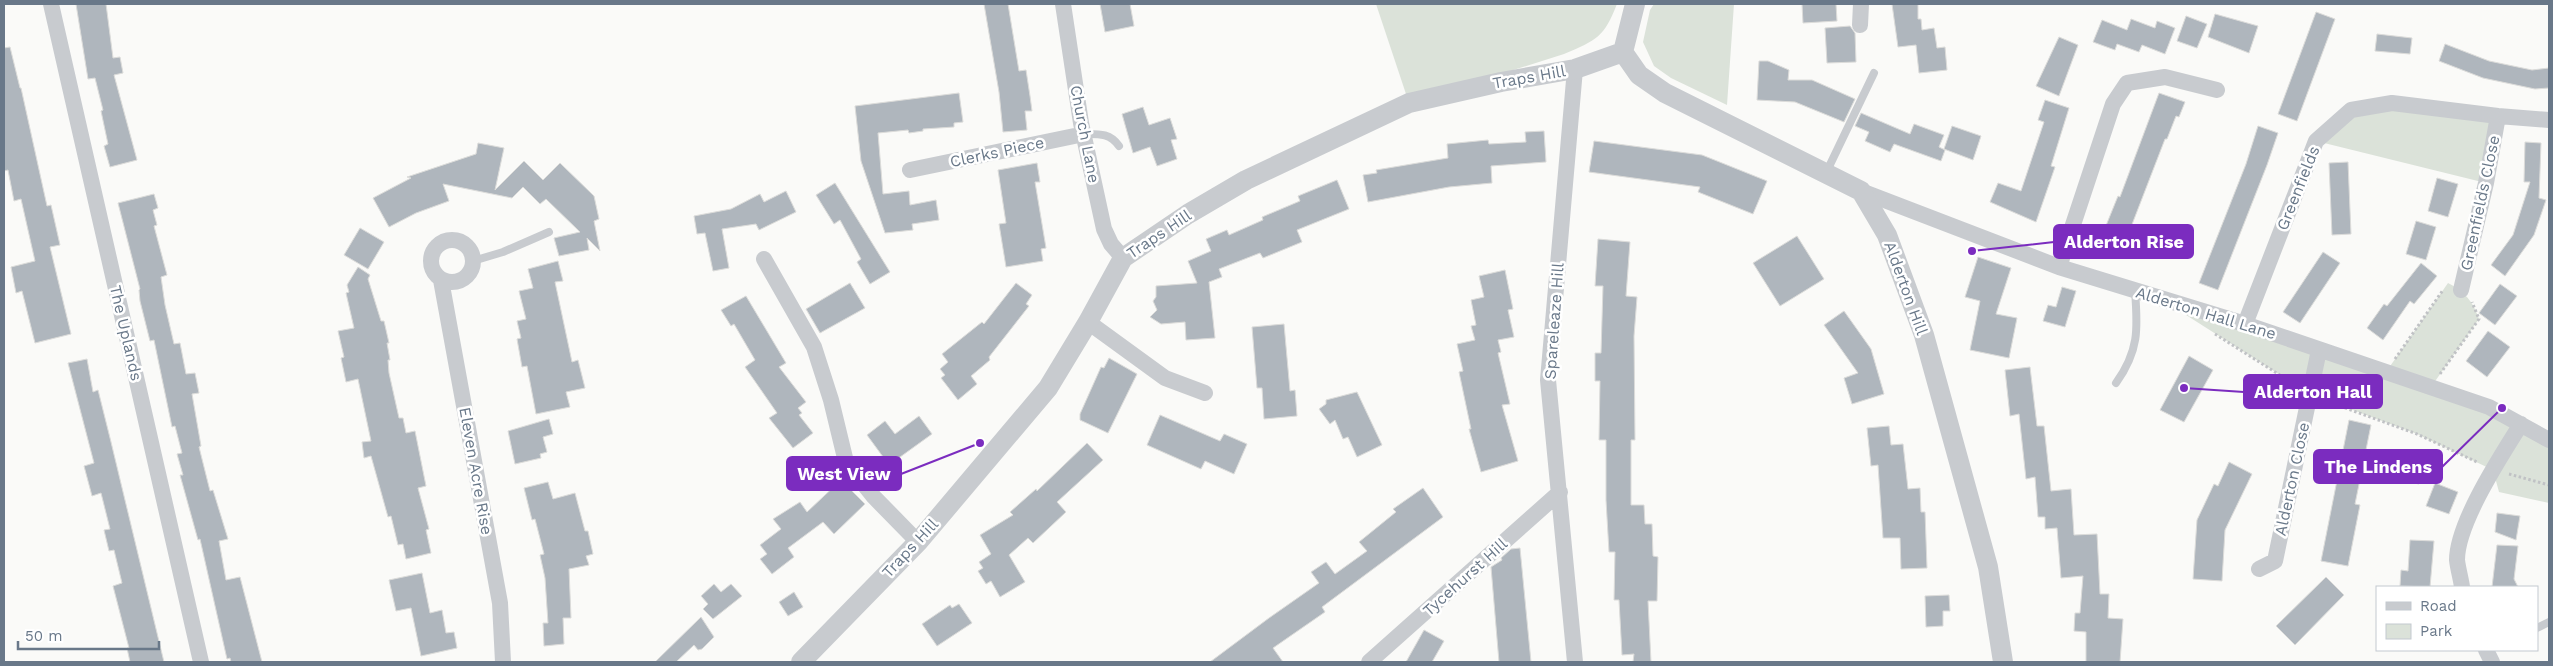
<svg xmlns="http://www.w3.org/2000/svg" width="2553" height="666" viewBox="0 0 2553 666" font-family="'Work Sans',sans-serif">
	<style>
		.green { fill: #dbe2d9 }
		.building { fill: #afb6bd; stroke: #dcdcda }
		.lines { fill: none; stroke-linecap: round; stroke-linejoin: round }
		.path { stroke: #c0c2c5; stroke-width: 3; stroke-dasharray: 2.5 2.5; stroke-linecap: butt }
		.service { stroke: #c8cbcf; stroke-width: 8 }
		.minor { stroke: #c8cbcf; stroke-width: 16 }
		.tertiary { stroke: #c8cbcf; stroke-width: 20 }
		.labels { text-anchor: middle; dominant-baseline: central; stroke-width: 5; stroke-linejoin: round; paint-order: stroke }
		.street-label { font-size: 16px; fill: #697889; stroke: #fff }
		.leader { fill: none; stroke: #7b2cbf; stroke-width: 2 }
		.callout-dot { fill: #7b2cbf; stroke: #fff; stroke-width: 2 }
		.callout { fill: #7b2cbf; stroke: #7b2cbf; stroke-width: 2 }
		.callout-label { font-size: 18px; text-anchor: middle; font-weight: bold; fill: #fff }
	</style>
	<rect width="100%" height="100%" fill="#fafaf8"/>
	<path class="green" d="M1376,4H1617C1604,37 1597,40 1564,54L1409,103Z
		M1654,4H1734L1727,105L1671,78L1654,66L1643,42L1650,10Z
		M2392,103L2498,116L2486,183L2316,141L2351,110Z
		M2448,283C2465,291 2473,302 2479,319L2431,387L2549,440V503L2499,492L2493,470L2417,434L2310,394L2161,299L2386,372Z"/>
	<path class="building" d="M76,4H106L113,58L120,57L123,73L114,75L137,160L110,167L104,146L108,144L101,111L103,110L95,78L88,79Z
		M984,4H1008L1019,71L1026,70L1030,96L1032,111H1025L1027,130L1003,132L999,92Z
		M1100,4H1130L1134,26L1105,32Z
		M1802,4H1836L1837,21L1803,23Z
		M1892,4H1918V19H1921L1922,30L1934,28L1937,48L1945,47L1947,70L1919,73L1916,45L1898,47Z
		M2316,12L2335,19L2297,121L2278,114Z
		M2215,14L2258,26L2249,53L2208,37Z
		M2186,16L2207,24L2197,48L2177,41Z
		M2131,19L2155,28L2157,21L2175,28L2165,54L2142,45L2139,52L2117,44L2115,50L2093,42L2102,20L2127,30Z
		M1850,26L1855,33L1856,62L1827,63L1825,28Z
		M2377,34L2412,38L2410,54L2375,51Z
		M2059,37L2078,45L2059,96L2036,86Z
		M2445,44L2489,61L2532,70L2549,68V88L2535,89L2483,78L2439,61Z
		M10,47L20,88H21L47,206L51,205L60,245L50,247L71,334L35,343L22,291L16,293L11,267L35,261L21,199L14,201L8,170L4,171V48Z
		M1759,61H1768L1789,70L1788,80H1812L1855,99L1844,122L1795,102L1757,100Z
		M959,93L963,122L954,123V127L923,129V131L909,133L908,130L878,133L883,194L909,191L910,205L936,200L939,220L912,224L913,230L885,233L861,161L855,106Z
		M2159,93L2185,102L2179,117L2176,116L2167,139H2165L2131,227L2154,236L2147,256L2101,238L2118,196L2120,197Z
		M2045,100L2069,108L2051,166L2055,167L2036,222L1990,202L1998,183L2021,191L2044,122L2038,120Z
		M1143,107L1149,125L1170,118L1177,139L1171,140L1177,159L1157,166L1150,147L1133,153L1122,114Z
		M1861,113L1910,134L1914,124L1944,135L1939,147L1945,150L1941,161L1894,144L1890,152L1865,141L1869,132L1855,126Z
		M1952,126L1981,136L1973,160L1944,149Z
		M2258,126L2278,133L2267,165L2218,290L2199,283L2246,164Z
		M1544,131L1546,162L1491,166L1492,183L1449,187L1368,202L1363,175L1377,173L1376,170L1448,158L1447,144L1488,140L1489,144L1526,142L1525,132Z
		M1594,141L1702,155L1767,181L1753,214L1698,192L1700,187L1589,172Z
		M2525,142L2541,143L2539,198L2546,200L2534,235L2505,276L2491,265L2513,235L2530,182H2524Z
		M478,143L504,148L495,190L524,161L543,180L560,163L594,196L599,219L594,221L600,251L587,238L589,250L559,256L554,238L580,232L546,199L540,204L523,187L512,198L443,184L449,201L416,213L389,227L373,198L411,178L407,177L476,154Z
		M2348,162L2351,234L2332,235L2329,163Z
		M1037,163L1040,182H1035L1046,248L1041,249L1043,261L1006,267L999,224L1006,223L998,170Z
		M2437,178L2458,184L2448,217L2428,211Z
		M1337,180L1349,209L1297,230L1302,242L1263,258L1260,253L1219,269L1222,277L1209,282L1215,338L1186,340L1185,322L1161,324L1150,317L1157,310L1153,301L1156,297V286L1197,283L1188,261L1211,251L1206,239L1227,230L1229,235L1263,220L1262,217L1300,201L1298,196Z
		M835,183L890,272L870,284L857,262L861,259L840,220L834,224L816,195Z
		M786,191L796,212L759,230L756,224L722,229L729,268L713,271L705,233L697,234L694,216L731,209L760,194L764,202Z
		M154,194L158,208L153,210L157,225L154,226L167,275L161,277L165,305L174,344L180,343L186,374L195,373L199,393L192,394L201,446L199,447L210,491L213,490L228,539L219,541L226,580L240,577L262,662H231L230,658L227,659L200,539L198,540L180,475H183L177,454L182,453L175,426L172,427L154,340L150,341L140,301L139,290L140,289L118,203Z
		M2416,221L2436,227L2426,260L2406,254Z
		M360,228L384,242L368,269L344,255Z
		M1797,236L1824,279L1780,306L1753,263Z
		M1598,239L1630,242L1626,296L1637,297L1634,336L1635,440H1631V505H1644L1645,524H1652L1653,556L1658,557L1657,601H1648L1651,662H1633L1634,654L1622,655L1619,600H1614L1615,552H1609L1606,500V440H1599L1600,381H1595V353H1601L1603,286H1595Z
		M2323,252L2340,263L2300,323L2283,312Z
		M1978,257L2011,268L1996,314L2017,318L2009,358L1970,350L1980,301L1965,297Z
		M558,261L563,281L555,282L572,362L578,360L585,388L566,392L570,407L536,414L527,366L522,367L517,339L521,338L517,321L526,319L519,291L533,288L528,269Z
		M2421,263L2437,276L2414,304L2410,301L2383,340L2367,328L2384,304L2387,306Z
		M358,267L370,275L368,279L381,321H384L389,343H387L390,360H388L389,373L399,418H403L406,433L415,431L426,486L418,488L429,529L426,530L431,553L406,559L403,544L398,545L391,516L388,517L371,456L364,458L362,442L371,441L358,379L346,382L341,358L344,357L338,331L354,328L346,293L349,292L347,285Z
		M1505,270L1513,309L1508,310L1514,337L1498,340L1501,352L1498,353L1510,404L1502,405L1518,461L1481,472L1469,429H1471L1459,372L1463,371L1457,344L1475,340L1471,326L1476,325L1471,300L1484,297L1479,276Z
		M850,283L865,308L820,333L806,309Z
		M1016,283L1032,295L1026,304L1029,306L989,357L990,360L971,376L977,384L958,400L941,378L945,375L940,369L948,362L942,354L982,322L984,324Z
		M2500,284L2517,296L2495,325L2479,313Z
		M2062,287L2076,291L2065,327L2043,321L2048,305L2056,307Z
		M746,296L786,363L779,367L806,402L798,408L802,413L799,415L813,433L793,448L769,418L777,413L745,367L755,360L734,324L731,326L721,310Z
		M1844,311L1871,349L1884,394L1852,404L1844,378L1858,373L1824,325Z
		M1284,324L1290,391L1295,390L1297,416L1264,419L1262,388H1257L1252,327Z
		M2488,331L2510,347L2487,377L2466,361Z
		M2189,356L2213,370L2184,422L2160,410Z
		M1109,358L1137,374L1108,433L1080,420V414L1101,367L1104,368Z
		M87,359L93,392L98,390L111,442L164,662H130L127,648H129L113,586L122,583L114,550L109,551L104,530L110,529L101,493L92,496L84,466L94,463L68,363Z
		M2030,367L2037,426H2044L2051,491L2071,489L2074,535L2097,534L2100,594H2109L2108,618L2123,619L2120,662H2086V632L2074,631L2075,613H2080L2083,576L2061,578L2057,528L2045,529V517H2038L2035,477L2026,479L2019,414L2010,416L2005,370Z
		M1357,392L1382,445L1357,457L1348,437L1343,439L1335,420L1330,424L1319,409L1326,404V400Z
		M1160,415L1220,441L1224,434L1247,444L1234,474L1205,461L1201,469L1147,445Z
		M919,416L932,434L889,465L867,435L885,421L895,434Z
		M549,419L553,434L543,437L547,452L540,454L541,458L515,464L508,431Z
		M2349,420L2371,425L2355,504L2360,505L2348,566L2321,561Z
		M1889,426L1891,445L1903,444L1908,489L1920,488L1921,512H1925L1927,568L1901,569L1900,538H1883L1878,465L1871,466L1867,428Z
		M1087,443L1103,460L1057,502L1066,512L1033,543L1028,538L1009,555L1025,582L1000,597L991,581L986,584L978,571L983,568L979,562L991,554L980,535L1013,515L1010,512L1036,489L1037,491Z
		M2398,454L2424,460L2419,484L2393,479Z
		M2229,462L2252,474L2225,530L2222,581L2193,579L2197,520L2214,484L2218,486Z
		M841,480L865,504L834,534L823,522L788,548L794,557L772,574L760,559L767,554L760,545L781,529L773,519L800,502L807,512Z
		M548,482L553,499L575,493L585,531H588L593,554L586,556L589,565L569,569L571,618H563L564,644L544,646L543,623H548L545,578L540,555L544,554L535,519L532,520L524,488Z
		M2435,483L2458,492L2449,514L2426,506Z
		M1423,488L1443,517L1322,607L1325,612L1273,648L1283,662H1210L1269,618L1319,583L1311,572L1326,562L1335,574L1367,551L1359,542L1396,512L1393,509Z
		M2497,513L2520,516L2516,540L2495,532Z
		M2410,540L2434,541L2430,587L2400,586L2401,570L2408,571Z
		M2497,545L2518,546L2514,579L2518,587H2492Z
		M1520,548L1531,662H1499L1491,567L1502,560L1501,558L1511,549Z
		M422,573L430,613L442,610L446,633L454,632L457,648L421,656L411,608L396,611L389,580Z
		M2326,577L2344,595L2295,645L2276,626Z
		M714,584L721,592L731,584L742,596L713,619L703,609L708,604L701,596Z
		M794,592L803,607L788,616L779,602Z
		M1949,595L1950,611H1943V626L1926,627L1925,596Z
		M959,604L972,623L937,646L922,624L950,605L952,608Z
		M701,617L714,637L702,649L698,650L694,645L676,662H655Z
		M1424,630L1444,641L1432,662H1406Z"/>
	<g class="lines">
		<path class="path" d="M2215,334L2294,384
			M2395,359L2443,290
			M2440,374L2479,319L2472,302
			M2326,401L2417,434L2477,462
			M2509,474L2549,485"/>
		<path class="service" d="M1084,134C1099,134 1110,133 1119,146
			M1826,173L1874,73
			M473,261L503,252L549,232
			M2116,383C2139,351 2138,329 2135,291
			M2537,628L2549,622"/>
		<path class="minor" d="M51,4L201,662
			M1063,4L1081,123L1104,229L1111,244L1123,258
			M1860,25L1861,4
			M1575,69L1548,380L1575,662
			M910,170L1084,134
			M1861,191L2059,267L2245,324L2489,407L2549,440
			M431 261a21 21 0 1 1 42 0a21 21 0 1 1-42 0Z
			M764,259L814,347L831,400L846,462L874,497L918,542
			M2059,267L2113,104L2127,83L2165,77L2217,90
			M441,280L500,603L503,662
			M2461,290L2486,183L2498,116
			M1088,322L1165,378L1205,393
			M2245,324L2316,141L2351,110L2392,103L2498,116L2549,120
			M2259,569L2275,561L2319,350
			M2462,587C2461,579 2458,569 2457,560C2457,523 2501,456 2521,424
			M2486,650L2492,662
			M1369,662L1560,492"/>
		<path class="tertiary" d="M1623,52L1639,75L1665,93L1861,191L1887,235L1924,335L1988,567L2003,662
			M1623,52L1635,4
			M801,662L918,542L1048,388L1088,322L1123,258L1188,214L1246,180L1409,103L1501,82L1575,69L1623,52"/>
	</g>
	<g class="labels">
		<g class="street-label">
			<text transform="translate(1529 77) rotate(-10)">Traps Hill</text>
			<text transform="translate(1085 134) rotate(79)">Church Lane</text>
			<text transform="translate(997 152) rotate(-12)">Clerks Piece</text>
			<text transform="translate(2298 188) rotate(-68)">Greenfields</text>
			<text transform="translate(2480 203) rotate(-78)">Greenfields Close</text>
			<text transform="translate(1159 234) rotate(-34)">Traps Hill</text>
			<text transform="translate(1906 288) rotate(70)">Alderton Hill</text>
			<text transform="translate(2206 313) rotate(17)">Alderton Hall Lane</text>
			<text transform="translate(1554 321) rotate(-86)">Spareleaze Hill</text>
			<text transform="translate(126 333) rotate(77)">The Uplands</text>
			<text transform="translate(476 471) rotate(80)">Eleven Acre Rise</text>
			<text transform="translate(2292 479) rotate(-78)">Alderton Close</text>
			<text transform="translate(910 548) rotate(-47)">Traps Hill</text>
			<text transform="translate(1465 577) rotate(-42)">Tycehurst Hill</text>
		</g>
	</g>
	<path class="leader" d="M1972 251L2054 242M2184 388L2244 392M2502 408L2442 467M980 443L901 474"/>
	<g class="callout-dot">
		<circle cx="1972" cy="251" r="5"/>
		<circle cx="2184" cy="388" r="5"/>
		<circle cx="2502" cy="408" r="5"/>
		<circle cx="980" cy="443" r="5"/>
	</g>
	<g class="callout">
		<rect x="2054" y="225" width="139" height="33" rx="5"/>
		<rect x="2244" y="375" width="138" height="33" rx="5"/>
		<rect x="2314" y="450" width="128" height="33" rx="5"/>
		<rect x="787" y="457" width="114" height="33" rx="5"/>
	</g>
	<g class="callout-label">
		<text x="2124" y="248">Alderton Rise</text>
		<text x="2313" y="398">Alderton Hall</text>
		<text x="2378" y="473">The Lindens</text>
		<text x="844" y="480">West View</text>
	</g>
	<rect width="2553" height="666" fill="none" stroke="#697889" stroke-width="10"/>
	<rect x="2376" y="586" width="162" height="65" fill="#ffffff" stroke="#c3c9d0"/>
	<rect x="2386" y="602" width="25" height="8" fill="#c8cbcf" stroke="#c3c9d0"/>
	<text x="2420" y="611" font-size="15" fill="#697889">Road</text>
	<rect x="2386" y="624" width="25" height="15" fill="#dbe2d9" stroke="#c3c9d0"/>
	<text x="2420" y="636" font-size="15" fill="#697889">Park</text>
	<path d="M18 641v8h141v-8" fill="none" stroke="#697889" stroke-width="2.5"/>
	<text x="25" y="641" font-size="15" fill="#697889" stroke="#ffffff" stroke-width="4" paint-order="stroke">50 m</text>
</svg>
